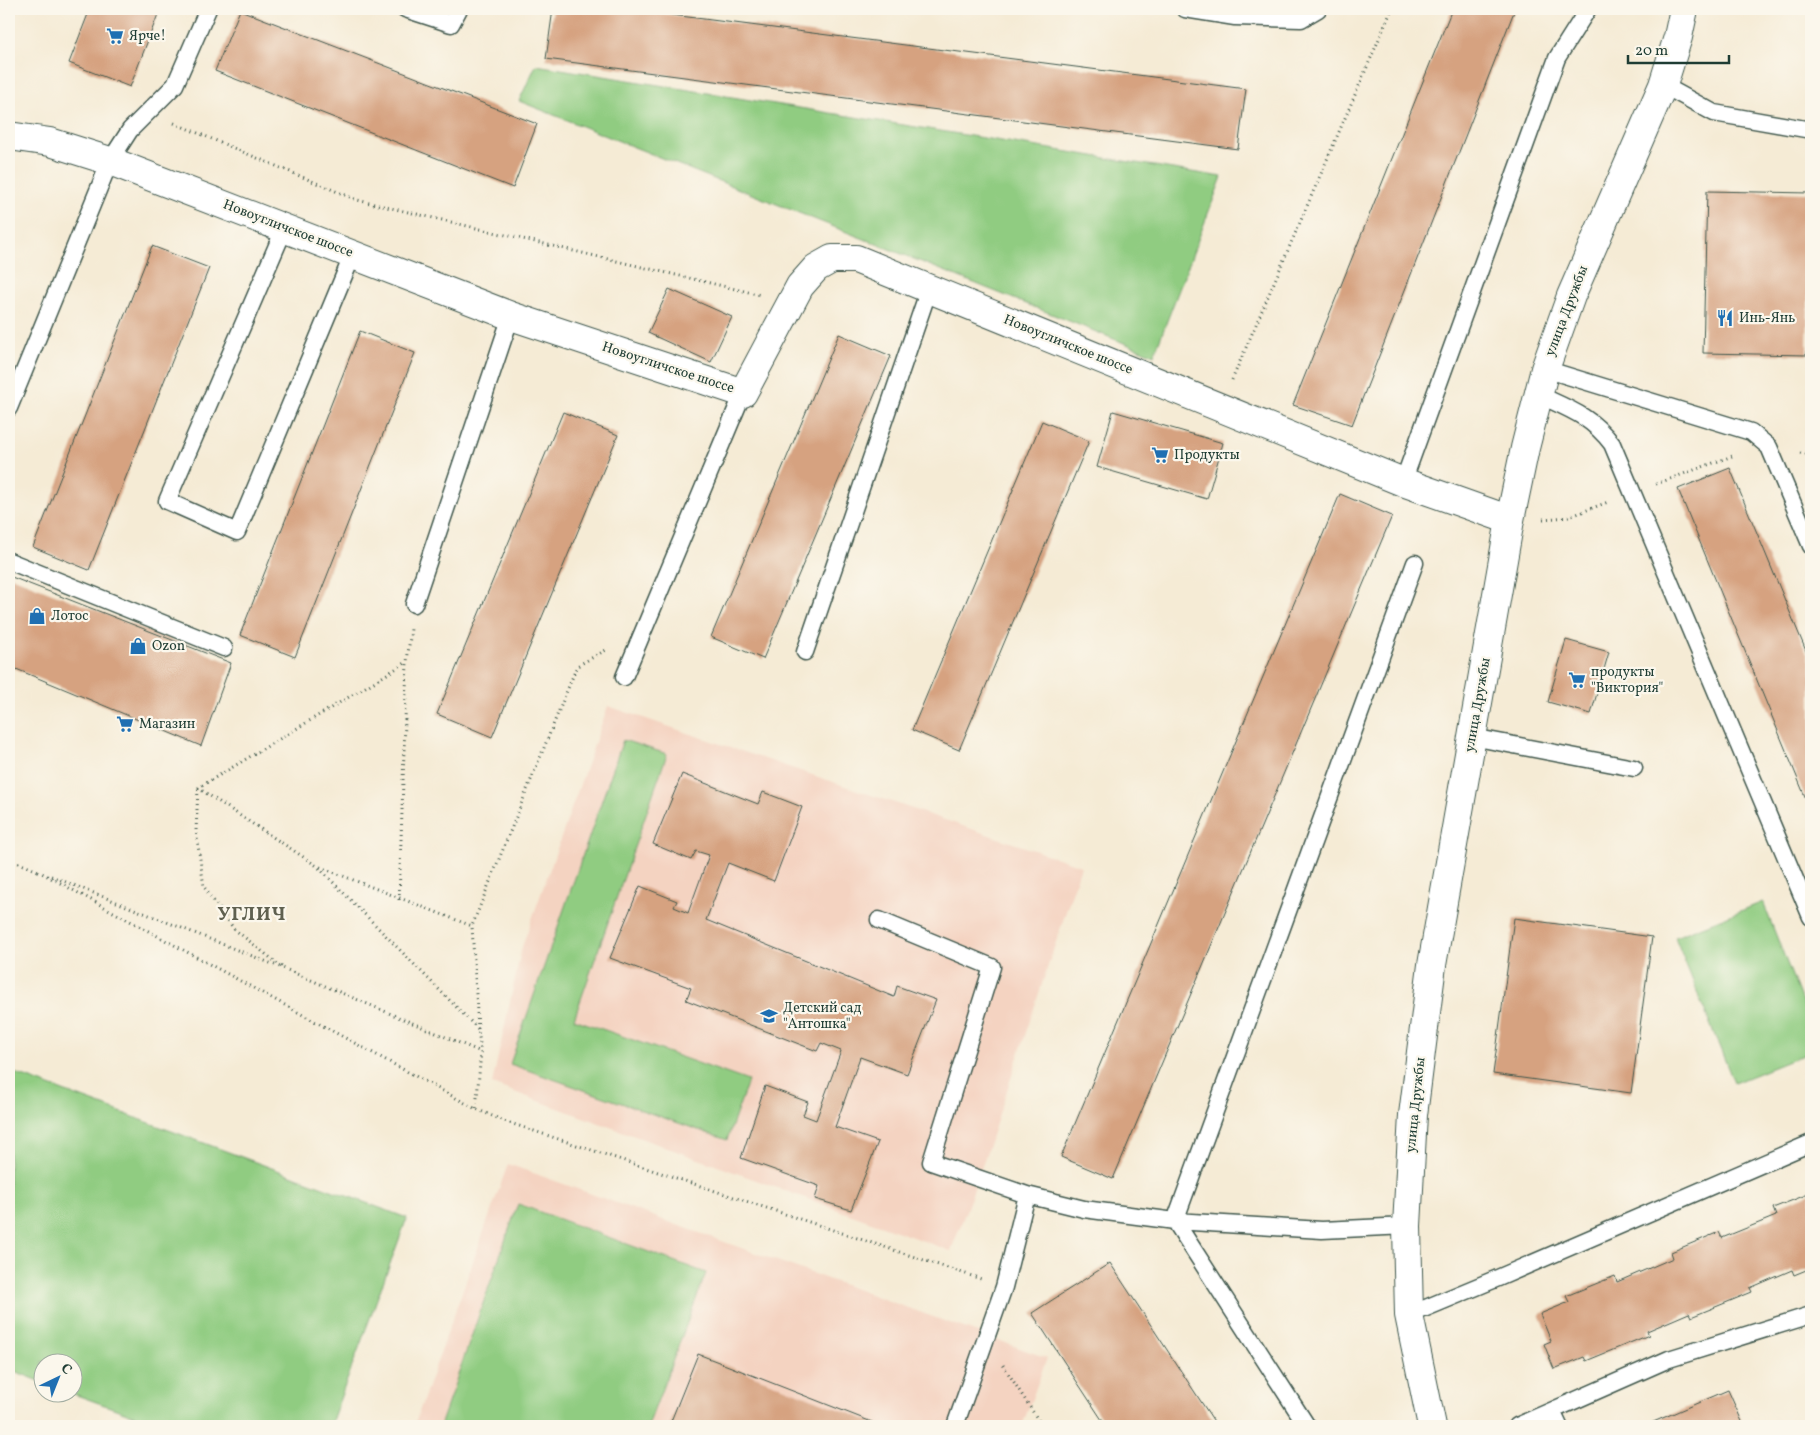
<svg xmlns="http://www.w3.org/2000/svg" width="1820" height="1435" viewBox="0 0 1820 1435" font-family="Vollkorn,serif">
	<style>
		.built { fill: #f4d3c1 }
		.green { fill: #90cc81; stroke: #58845a }
		.building { fill: #d6a280 }
		.lines { fill: none; stroke-linecap: round; stroke-linejoin: round }
		.service-casing { stroke: #3f574c; stroke-width: 19 }
		.minor-casing { stroke: #3f574c; stroke-width: 30 }
		.tertiary-casing { stroke: #3f574c; stroke-width: 30 }
		.path { stroke: #3f574c; stroke-width: 3; stroke-dasharray: 1 4; stroke-linecap: butt }
		.service { stroke: #fff; stroke-width: 16 }
		.minor { stroke: #fff; stroke-width: 28 }
		.tertiary { stroke: #fff; stroke-width: 28 }
		.labels { text-anchor: middle; dominant-baseline: central; stroke-width: 4.5; stroke-linejoin: round; paint-order: stroke }
		.poi-label { font-size: 14px; fill: #1f3d34; stroke: #fbf7ec; text-anchor: start }
		.street-label { font-size: 14px; fill: #1f3d34; stroke: #fbf7ec }
		.district-label { font-size: 19px; font-weight: bold; letter-spacing: 1px; fill: #5f604f; stroke: #fbf7ec }
	</style>
	<rect width="100%" height="100%" fill="#fbf7ec"/>
	<filter id="ink" filterUnits="userSpaceOnUse"><feTurbulence type="fractalNoise" baseFrequency=".02" numOctaves="2"/><feDisplacementMap in="SourceGraphic" scale="10" xChannelSelector="R" yChannelSelector="G"/><feConvolveMatrix kernelMatrix="1 2 1 2 8 2 1 2 1" color-interpolation-filters="sRGB"/></filter>
	<filter id="wash" filterUnits="userSpaceOnUse"><feTurbulence type="fractalNoise" baseFrequency=".0096" numOctaves="4" result="noise"/><feDisplacementMap in="SourceGraphic" scale="20" xChannelSelector="R" yChannelSelector="G"/><feGaussianBlur stdDeviation="1.12" result="paint"/><feColorMatrix in="noise" values="0 0 0 0 0 0 0 0 0 0 0 0 0 0 0 0 0 1.4 0 .05"/><feComposite in="paint" operator="in"/></filter>
	<g filter="url(#wash)">
		<rect width="100%" height="100%" fill="#f5ebd5"/>
		<path class="built" d="M608,706L1081,866L978,1178L951,1251L492,1084L522,947Z
			M508,1164L1047,1358L1022,1426H414Z"/>
		<path class="green" d="M536,65L1222,177L1154,355L519,101Z
			M623,740L667,754L574,1019L748,1081L727,1140L510,1064Z
			M1763,902L1811,1024V1052L1734,1083L1675,937Z
			M9,1071L407,1218L330,1426H163L71,1393L72,1362H42V1382L9,1369Z
			M518,1204L706,1273L648,1426H440Z"/>
		<g id="blocks">
			<path class="building" d="M90,9H160L130,87L69,63Z
				M553,9H626L1246,89L1238,149L546,59Z
				M1452,9H1515L1352,425L1293,405Z
				M240,10L537,124L513,188L215,71Z
				M1707,191L1810,193L1807,355L1703,353Z
				M152,246L209,268L89,570L33,547Z
				M669,289L732,317L711,362L648,333Z
				M360,331L415,353L295,657L240,635Z
				M839,334L891,356L763,659L711,637Z
				M1113,411L1223,443L1207,499L1097,467Z
				M563,412L618,435L492,737L437,714Z
				M1042,421L1089,441L959,750L912,730Z
				M1730,468L1811,663V811L1678,489Z
				M1340,494L1392,516L1113,1179L1061,1157Z
				M9,576L231,663L201,746L9,666Z
				M1566,640L1609,652L1591,714L1548,702Z
				M682,774L758,804L763,792L802,807L774,881L728,863L706,920L894,997L897,986L936,1000L907,1074L860,1057L835,1127L878,1142L851,1210L815,1199L819,1186L741,1158L765,1086L808,1102L803,1115L816,1120L841,1051L821,1043L817,1051L686,1000L691,988L610,958L640,886L677,901L674,907L688,913L709,855L696,851L691,860L653,844Z
				M1514,918L1652,937L1631,1093L1493,1074Z
				M1811,1193V1268L1794,1275L1792,1270L1750,1288L1752,1292L1691,1317L1689,1313L1647,1331L1649,1335L1586,1361L1584,1357L1554,1369L1544,1344L1551,1341L1540,1314L1569,1302L1566,1296L1615,1276L1617,1282L1673,1258L1671,1252L1719,1232L1722,1238L1776,1216L1773,1208Z
				M1110,1263L1217,1426H1106L1032,1313Z
				M698,1354L882,1426H669Z
				M1728,1390L1744,1426H1644Z"/>
		</g>
	</g>
	<g filter="url(#ink)">
		<use href="#blocks" fill-opacity="0" stroke="#3f574c" stroke-width="1"/>
		<g class="lines">
			<g class="service-casing">
				<path id="service" d="M405,9L451,24L459,9
					M1185,9L1235,17L1301,19L1318,9
					M1663,85L1714,113L1811,130
					M285,227L167,501L237,532L353,254
					M1545,369L1751,432L1769,447L1811,546
					M1539,395C1569,409 1591,416 1612,444L1811,917
					M9,408L110,161L130,130L175,85L208,9
					M1403,482L1557,58L1588,9
					M9,561L224,648
					M414,604L511,316
					M805,652L929,289
					M624,677L743,393
					M1472,737L1634,768
					M879,920L992,967L931,1162L1027,1195L1084,1209L1175,1221L1322,1230L1407,1226
					M1409,1315L1498,1278L1811,1143
					M1552,1411L1559,1426
					M955,1426L1004,1287L1027,1195
					M1307,1426L1175,1221L1415,563
					M1517,1426L1669,1359L1811,1315"/>
			</g>
			<g class="minor-casing">
				<path id="minor" d="M9,136L50,142L110,161L511,316L743,393L800,286L816,268L832,259H856L1403,482L1510,520"/>
			</g>
			<g class="tertiary-casing">
				<path id="tertiary" d="M1432,1426L1409,1315L1407,1226L1413,1115L1432,965L1510,520L1525,448L1545,369L1571,296L1663,85L1678,37L1684,9"/>
			</g>
			<path class="path" d="M174,123L357,200L761,295
				M1232,380L1392,9
				M1800,453L1811,455
				M1656,484L1735,455
				M1543,519L1569,517L1608,502
				M198,788L317,866L478,1029L481,1052L476,1109
				M198,788L407,662
				M198,789L196,831L204,887L234,929L282,967
				M9,859L38,871
				M320,867L472,926
				M38,871L476,1109L504,1121L981,1279
				M51,876L285,969L481,1052
				M399,900L407,662L411,629
				M478,1029L472,926L577,666L606,650
				M1003,1365L1042,1426"/>
			<use href="#service" class="service"/>
			<use href="#minor" class="minor"/>
			<use href="#tertiary" class="tertiary"/>
		</g>
	</g>
	<defs>
		<g id="supermarket-bare" transform="scale(1.35)"><path d="M-6-5.5h2.5l.6 2H6L4.5 2H-2.5L-4.4-4H-6ZM-1.5 3.2a1.3 1.3 0 1 0 .1 0ZM3 3.2a1.3 1.3 0 1 0 .1 0Z" fill="#1f6fb2" stroke="#fbf7ec" stroke-width="2.5" paint-order="stroke"/></g>
		<g id="restaurant-bare" transform="scale(1.35)"><path d="M-5-6h1v4h1v-4h1v4h1v-4h1v5L-1.5 .5V6h-2V.5L-5-1ZM5-6V6H3V1.5H1.5Q1.5-4 5-6Z" fill="#1f6fb2" stroke="#fbf7ec" stroke-width="2.5" paint-order="stroke"/></g>
		<g id="shop-bare" transform="scale(1.35)"><path d="M-5-2.5h2.3a2.7 3.5 0 0 1 5.4 0H5L5.5 6h-11ZM-1.5-2.5h3a1.5 2.3 0 0 0-3 0Z" fill="#1f6fb2" stroke="#fbf7ec" stroke-width="2.5" paint-order="stroke"/></g>
		<g id="school-bare" transform="scale(1.35)"><path d="M0-5L7-2L0 1L-7-2ZM-4 1L0 2.5L4 1V4Q0 6-4 4Z" fill="#1f6fb2" stroke="#fbf7ec" stroke-width="2.5" paint-order="stroke"/></g>
	</defs>
	<g fill-rule="evenodd">
		<use href="#supermarket-bare" x="115" y="36"/>
		<use href="#restaurant-bare" x="1725" y="318"/>
		<use href="#supermarket-bare" x="1160" y="455"/>
		<use href="#shop-bare" x="37" y="616"/>
		<use href="#shop-bare" x="138" y="646"/>
		<use href="#supermarket-bare" x="1577" y="680"/>
		<use href="#supermarket-bare" x="125" y="724"/>
		<use href="#school-bare" x="769" y="1016"/>
	</g>
	<g class="labels">
		<g class="poi-label">
			<text x="129" y="36">Ярче!</text>
			<text x="1739" y="318">Инь-Янь</text>
			<text x="1174" y="455">Продукты</text>
			<text x="51" y="616">Лотос</text>
			<text x="152" y="646">Ozon</text>
			<text x="1591" y="672">продукты<tspan x="1591" dy="16">"Виктория"</tspan></text>
			<text x="139" y="724">Магазин</text>
			<text x="783" y="1008">Детский сад<tspan x="783" dy="16">"Антошка"</tspan></text>
		</g>
		<g class="street-label">
			<text transform="translate(288 229) rotate(21)">Новоугличское шоссе</text>
			<text transform="translate(1567 311) rotate(-69)">улица Дружбы</text>
			<text transform="translate(1068 345) rotate(22)">Новоугличское шоссе</text>
			<text transform="translate(668 368) rotate(18)">Новоугличское шоссе</text>
			<text transform="translate(1478 705) rotate(-80)">улица Дружбы</text>
			<text transform="translate(1416 1105) rotate(-84)">улица Дружбы</text>
		</g>
		<g class="district-label">
			<text x="252" y="915">УГЛИЧ</text>
		</g>
	</g>
	<rect width="1820" height="1435" fill="none" stroke="#fbf7ec" stroke-width="30"/>
	<g transform="translate(58 1378) rotate(43)"><circle r="24" fill="#fbf7ec" stroke="#a3ada2"/>
	<path d="M0-4L9 19L0 12L-9 19Z" fill="#1f6fb2"/>
	<text y="-8" font-size="14" font-weight="bold" text-anchor="middle" fill="#1f3d34">С</text>
	</g>
	<path d="M1628 55v8h101v-8" fill="none" stroke="#1f3d34" stroke-width="2.5"/>
	<text x="1635" y="55" font-size="15" fill="#1f3d34" stroke="#fbf7ec" stroke-width="4" paint-order="stroke">20 m</text>
</svg>
